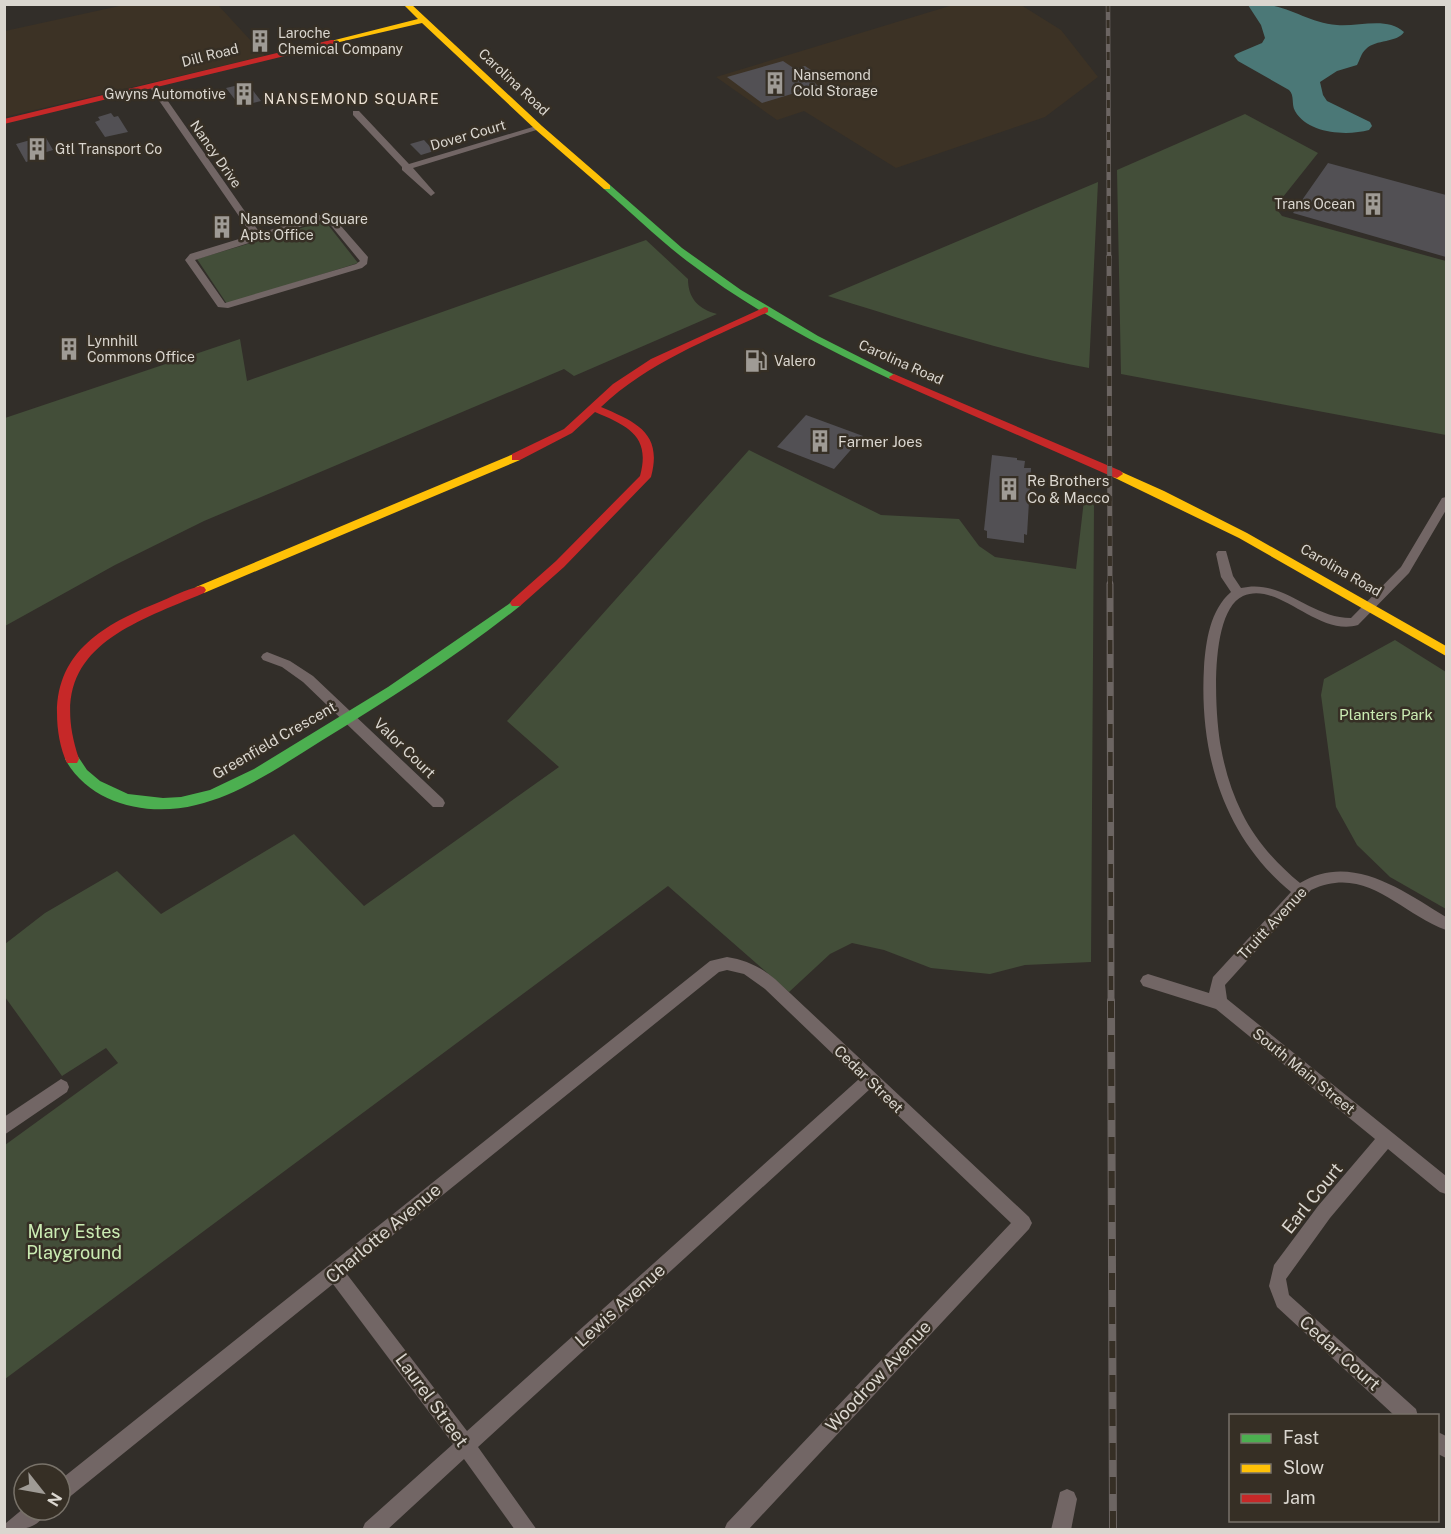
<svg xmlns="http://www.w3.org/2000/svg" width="1451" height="1534" viewBox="0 0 1451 1534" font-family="'Public Sans',sans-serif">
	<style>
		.built { fill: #3c3225 }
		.green { fill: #434e39 }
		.water { fill: #4b7877 }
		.building { fill: #525054 }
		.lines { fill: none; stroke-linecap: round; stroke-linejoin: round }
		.street { fill: #726665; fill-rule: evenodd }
		.fast { fill: #4caf50; fill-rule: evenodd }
		.slow { fill: #ffc107; fill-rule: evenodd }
		.jam { fill: #c62828; fill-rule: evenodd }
		.rail-far3-casing { stroke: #6c6562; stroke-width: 4.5 }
		.rail-far2-casing { stroke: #6c6562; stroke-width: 5 }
		.rail-far1-casing { stroke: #6c6562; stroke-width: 7 }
		.rail-casing { stroke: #6c6562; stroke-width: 8 }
		.rail-far3 { stroke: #362f25; stroke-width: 3; stroke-dasharray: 8; stroke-linecap: butt }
		.rail-far2 { stroke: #362f25; stroke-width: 4; stroke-dasharray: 10; stroke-linecap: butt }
		.rail-far1 { stroke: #362f25; stroke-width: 4.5; stroke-dasharray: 14; stroke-linecap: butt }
		.rail { stroke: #362f25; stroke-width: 6; stroke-dasharray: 17; stroke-linecap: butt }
		.labels { text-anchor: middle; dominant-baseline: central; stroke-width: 5; stroke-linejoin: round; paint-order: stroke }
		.far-poi-label { font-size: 14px; fill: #dad6cf; stroke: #362f25; text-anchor: start }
		.far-street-label { font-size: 14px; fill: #dad6cf; stroke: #362f25 }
		.far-neighbourhood-label { font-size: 14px; letter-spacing: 1.5px; fill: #ece2d5; stroke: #362f25 }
		.poi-label { font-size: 15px; fill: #dad6cf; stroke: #362f25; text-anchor: start }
		.park-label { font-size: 15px; fill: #caebb2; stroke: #362f25 }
		.street-label { font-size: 15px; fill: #dad6cf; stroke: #362f25 }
		.near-street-label { font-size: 18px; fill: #dad6cf; stroke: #362f25 }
		.near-park-label { font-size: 18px; fill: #caebb2; stroke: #362f25 }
	</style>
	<rect width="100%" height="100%" fill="#322e29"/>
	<path class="built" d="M956,4L1021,5L1061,30L1098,77L1045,117L896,168L804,111L777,120L716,77Z
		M124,5H218L265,56L5,117V31Z"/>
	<path class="green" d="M1245,114L1318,153L1275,207L1282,216L1446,261V435L1121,374L1117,170Z
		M1098,182L1089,368C1000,351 915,323 828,296Z
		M325,221L358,263L227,304L197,259Z
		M646,240L688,279C688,299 699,309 717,314L574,376L564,369L204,521L115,565L5,626V418L240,339L247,381Z
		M749,450L881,515L959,519L979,546L995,557L1076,569L1084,500L1090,498L1094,506L1091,962L1025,965L990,974L931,968L884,950L852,943L830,954L789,992L668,886L5,1379V1145L118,1063L106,1048L62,1076L5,997V944L45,913L117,871L161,914L294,834L364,906L559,767L507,721Z
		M1395,640L1446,672V909L1390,877L1357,845L1336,807L1321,695L1324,679Z"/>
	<path class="water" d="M1248,5C1283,0 1303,22 1337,25C1358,27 1387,16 1404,32C1397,43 1376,39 1366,49C1361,53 1360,60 1357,65L1337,71L1320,82L1323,95L1327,101L1370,122L1372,126L1369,130C1347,136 1308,134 1295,111C1291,104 1295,96 1289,90L1238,61L1234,56L1236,54L1262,43L1265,38L1261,25Z"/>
	<path class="building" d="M783,61L795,69L805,66L823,78L813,81L818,86L762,103L727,77Z
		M247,83L261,101L240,106L226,88Z
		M111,113L114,117L118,116L128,132L105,137L95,122L100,120L98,117Z
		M45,136L53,150L40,154L42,158L26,162L16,144Z
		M424,140L434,151L421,155L410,144Z
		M1328,163L1446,195V257L1293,213Z
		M806,415L863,436L834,469L777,447Z
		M992,455L1017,458V460L1025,461L1024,468H1031L1027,535L1024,534V543L987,538V531L984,530Z"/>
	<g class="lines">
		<path class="street" d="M150,84H156L260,233L319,215L331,217L334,218L368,257L367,264L362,268L228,308L218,307L185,260L190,254L252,235L149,86ZM319,221L328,222L360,261L356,264L225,303L195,260Z
			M353,111H359L409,164L536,126L543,128L413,168L435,193L431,196L402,170V167L353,115Z
			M1446,497V510L1409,573L1358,625C1317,637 1278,580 1243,596C1208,612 1215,717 1221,748C1225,770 1232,793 1242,813C1255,840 1277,864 1300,883C1351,852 1402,890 1446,917V930C1399,913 1367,864 1311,890L1225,985L1227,999L1446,1176V1194L1440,1192L1388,1149L1330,1218L1286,1279L1289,1295L1416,1409L1418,1416H1395L1277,1307L1269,1286L1274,1265L1318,1206L1375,1139L1216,1009L1143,986L1140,981L1143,976L1148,974L1209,993L1213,977L1291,892C1223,836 1199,753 1204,667C1206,641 1210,610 1231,592L1221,577L1216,554L1218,551H1226L1233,576L1241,588C1283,578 1310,618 1351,618L1401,567L1442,498Z
			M267,652L290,661L313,676L443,799L445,803L443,807H433L303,682L282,667L263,660L261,657L263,654Z
			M727,957C746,960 761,967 775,979L1029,1217L1032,1223L1029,1229L748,1530H724L727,1523L1011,1223L870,1089L478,1447L537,1530H515L464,1459L387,1530H362L365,1523L453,1444L333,1284L67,1499L60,1502V1480L710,961ZM727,970L744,974L765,989L859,1079L467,1431L346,1273L719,972Z
			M61,1079L67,1082L69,1087L67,1092L4,1135V1117Z
			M1438,1432L1446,1436V1458L1438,1454Z
			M1067,1489L1074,1492L1077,1499L1071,1530H1051L1060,1492Z
			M24,1508V1510H47C39,1529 23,1530 4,1530L6,1523Z"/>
		<path class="fast" d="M604,185H610L682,248L741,290L818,336L899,377L898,379H890C819,346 750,309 687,261C658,239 632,213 604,189Z
			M516,599L520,600L522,603L520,606C457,656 390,699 321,741C282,765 242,794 196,805C149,817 90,805 65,759L67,755H77L87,770L100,781L128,794L163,798L181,797L210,790L254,769L388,687Z"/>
		<path class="slow" d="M403,4H411L542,126L610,185V189H604L536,130L422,23L331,44L327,42L418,19Z
			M516,453L520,454V460L204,593H196L194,590L196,587Z
			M1117,470L1164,491L1247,533L1446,646V656L1239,538L1113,477V471Z"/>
		<path class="jam" d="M331,40H334V44L4,124V119Z
			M765,307L768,308V312C710,339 649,362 601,407C636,422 663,433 651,477L564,567L520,606H512L510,603L512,600L556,561L640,476C651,436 628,426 595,412L572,433L520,460H512V454L564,429L613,384L651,359Z
			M894,374L1121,471L1123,474L1117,478L1113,477L890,379L889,377Z
			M200,586L204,587L206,590L204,593C123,627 43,652 79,759L77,763H67C60,748 57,730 57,713C57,651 105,624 157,603C171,597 185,590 200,586Z"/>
		<g class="rail-far3-casing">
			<path id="rail-far3" d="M1108,4L1109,258"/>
		</g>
		<g class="rail-far2-casing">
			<path id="rail-far2" d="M1109,256L1110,585"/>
		</g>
		<g class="rail-far1-casing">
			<path id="rail-far1" d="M1110,584L1111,1003"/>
		</g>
		<g class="rail-casing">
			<path id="rail" d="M1111,1001L1113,1530"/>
		</g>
		<use href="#rail-far3" class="rail-far3"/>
		<use href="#rail-far2" class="rail-far2"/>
		<use href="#rail-far1" class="rail-far1"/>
		<use href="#rail" class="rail"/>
	</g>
	<defs>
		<g id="building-bare" transform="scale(1.8)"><path d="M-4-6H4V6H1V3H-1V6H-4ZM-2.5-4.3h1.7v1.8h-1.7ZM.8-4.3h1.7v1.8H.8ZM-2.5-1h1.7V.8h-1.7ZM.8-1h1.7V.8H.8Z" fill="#9f9b95" stroke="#362f25" stroke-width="2.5" paint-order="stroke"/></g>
		<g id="fuel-bare" transform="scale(1.8)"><path d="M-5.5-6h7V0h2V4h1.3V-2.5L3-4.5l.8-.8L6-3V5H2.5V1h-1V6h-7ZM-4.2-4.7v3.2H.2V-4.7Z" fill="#9f9b95" stroke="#362f25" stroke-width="2.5" paint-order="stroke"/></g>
	</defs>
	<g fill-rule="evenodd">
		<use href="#building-bare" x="260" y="41"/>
		<use href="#building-bare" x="775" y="83"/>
		<use href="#building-bare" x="244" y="94"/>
		<use href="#building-bare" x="37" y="149"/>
		<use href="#building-bare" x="1373" y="204"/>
		<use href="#building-bare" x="222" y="227"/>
		<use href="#building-bare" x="69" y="349"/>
		<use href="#fuel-bare" x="756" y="361"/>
		<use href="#building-bare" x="820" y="441"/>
		<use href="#building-bare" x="1009" y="489"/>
	</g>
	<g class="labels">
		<g class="far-poi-label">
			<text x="278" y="33">Laroche<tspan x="278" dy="16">Chemical Company</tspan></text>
			<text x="793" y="75">Nansemond<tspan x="793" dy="16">Cold Storage</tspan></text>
			<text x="226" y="94" text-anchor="end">Gwyns Automotive</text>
			<text x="55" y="149">Gtl Transport Co</text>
			<text x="1355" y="204" text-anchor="end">Trans Ocean</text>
			<text x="240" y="219">Nansemond Square<tspan x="240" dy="16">Apts Office</tspan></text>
			<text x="87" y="341">Lynnhill<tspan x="87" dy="16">Commons Office</tspan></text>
			<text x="774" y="361">Valero</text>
		</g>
		<g class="far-street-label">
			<text transform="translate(210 55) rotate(-14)">Dill Road</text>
			<text transform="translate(514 82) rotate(43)">Carolina Road</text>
			<text transform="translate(468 135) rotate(-16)">Dover Court</text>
			<text transform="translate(216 154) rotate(55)">Nancy Drive</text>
			<text transform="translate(901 362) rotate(24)">Carolina Road</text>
			<text transform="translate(1341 570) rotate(30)">Carolina Road</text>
		</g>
		<g class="far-neighbourhood-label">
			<text x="352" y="99">NANSEMOND SQUARE</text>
		</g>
		<g class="poi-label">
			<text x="838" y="441">Farmer Joes</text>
			<text x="1027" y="480">Re Brothers<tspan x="1027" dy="17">Co &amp; Macco</tspan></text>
		</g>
		<g class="park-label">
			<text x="1386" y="714">Planters Park</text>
		</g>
		<g class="street-label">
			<text transform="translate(274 740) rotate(-30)">Greenfield Crescent</text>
			<text transform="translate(405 748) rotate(44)">Valor Court</text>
			<text transform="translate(1272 923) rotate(-47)">Truitt Avenue</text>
			<text transform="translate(1304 1071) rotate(39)">South Main Street</text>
			<text transform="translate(869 1079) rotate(44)">Cedar Street</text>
		</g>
		<g class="near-street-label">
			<text transform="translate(1312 1198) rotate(-51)">Earl Court</text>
			<text transform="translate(383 1233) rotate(-40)">Charlotte Avenue</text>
			<text transform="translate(620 1305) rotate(-42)">Lewis Avenue</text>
			<text transform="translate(1340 1353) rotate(42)">Cedar Court</text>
			<text transform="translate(878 1376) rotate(-47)">Woodrow Avenue</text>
			<text transform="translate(432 1400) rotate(54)">Laurel Street</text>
		</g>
		<g class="near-park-label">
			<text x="74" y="1231">Mary Estes<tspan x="74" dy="21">Playground</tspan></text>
		</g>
	</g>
	<rect width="1451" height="1534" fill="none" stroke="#dad6cf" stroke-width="12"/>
	<rect x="1229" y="1414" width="210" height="108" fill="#362f25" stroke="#787269" stroke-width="1.5"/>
	<rect x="1241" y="1434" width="30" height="9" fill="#4caf50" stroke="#787269" stroke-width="1.5"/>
	<text x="1283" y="1444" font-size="18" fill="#dad6cf">Fast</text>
	<rect x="1241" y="1464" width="30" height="9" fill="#ffc107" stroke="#787269" stroke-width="1.5"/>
	<text x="1283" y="1474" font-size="18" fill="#dad6cf">Slow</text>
	<rect x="1241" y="1494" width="30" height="9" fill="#c62828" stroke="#787269" stroke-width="1.5"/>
	<text x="1283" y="1504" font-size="18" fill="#dad6cf">Jam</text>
	<g transform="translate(42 1492) rotate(121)"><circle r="28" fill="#362f25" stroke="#787269" stroke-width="1.5"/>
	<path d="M0-4.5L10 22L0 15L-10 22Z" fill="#9f9b95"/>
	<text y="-9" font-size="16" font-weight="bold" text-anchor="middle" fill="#dad6cf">N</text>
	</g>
</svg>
